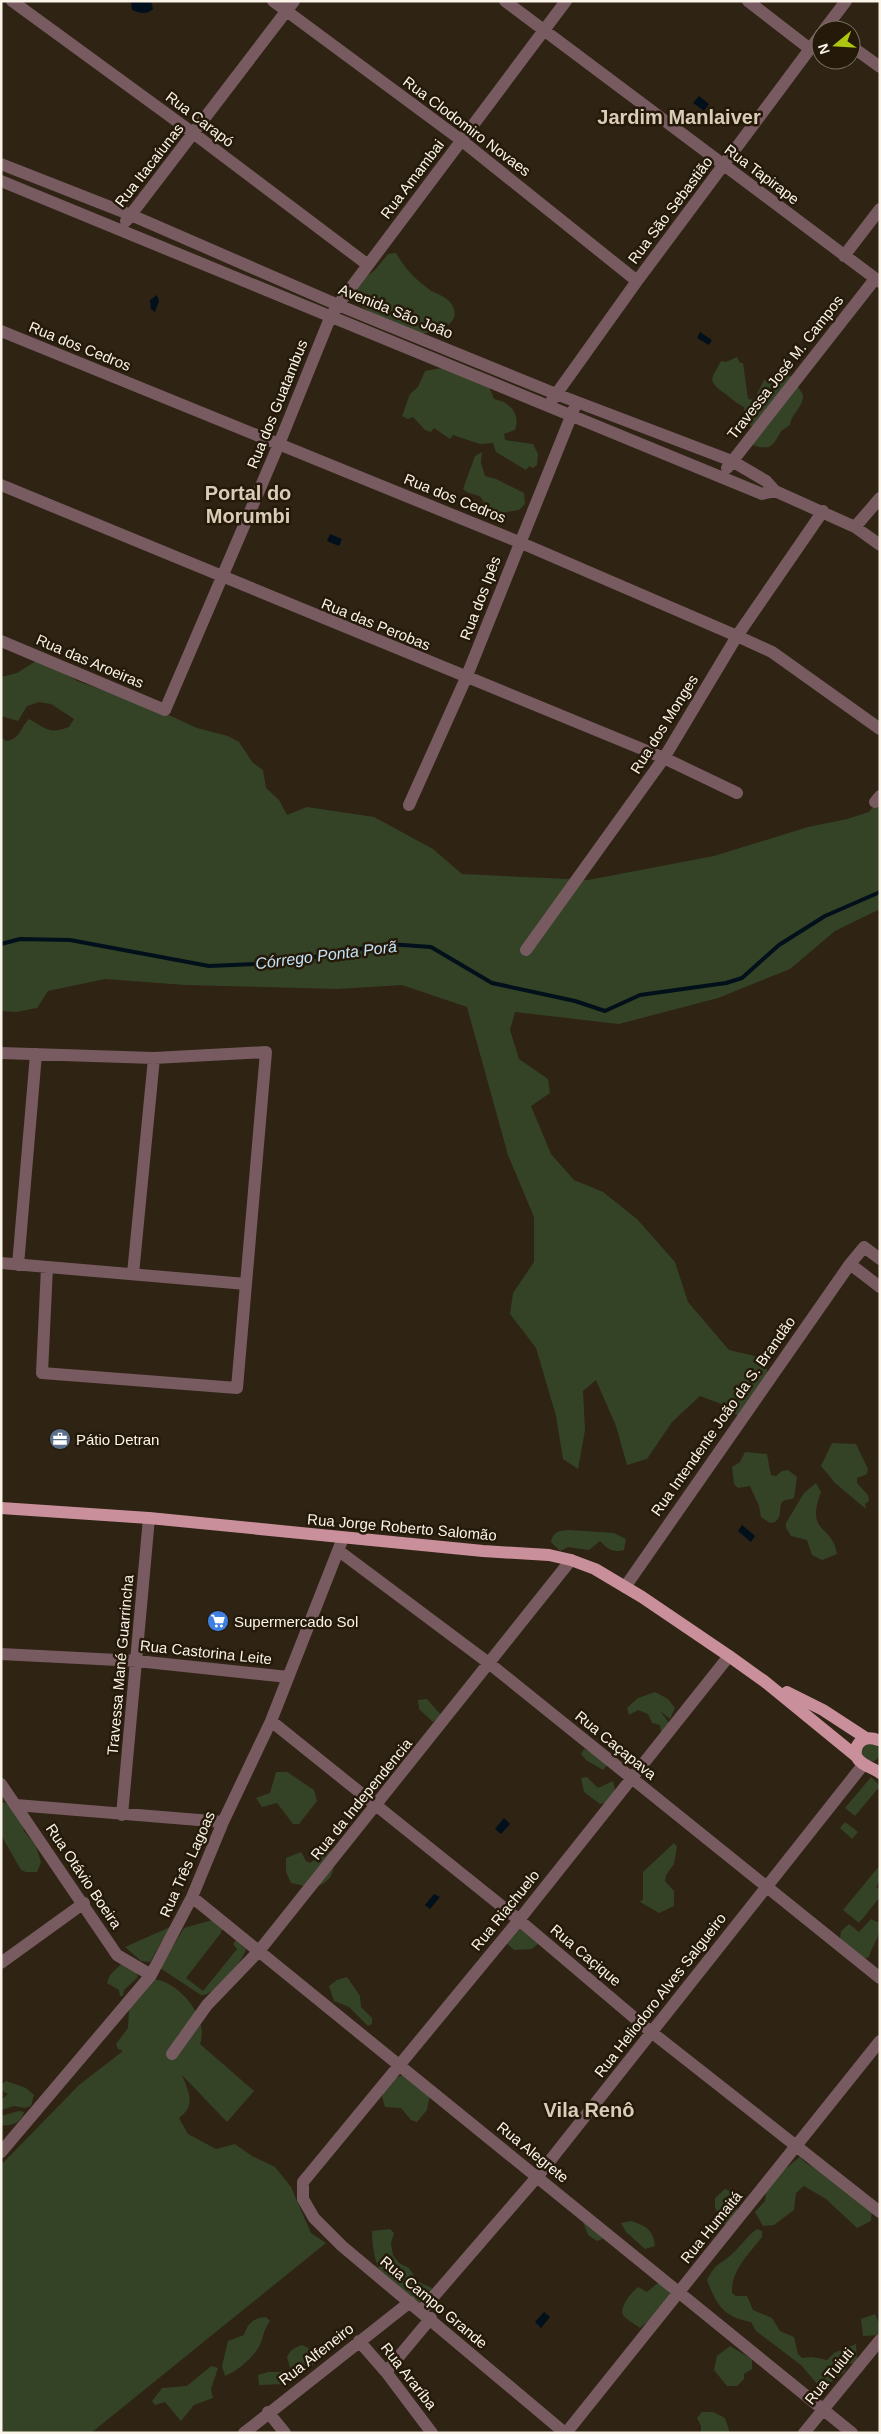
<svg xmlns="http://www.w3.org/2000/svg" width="881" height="2434" viewBox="0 0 881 2434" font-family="Helvetica,sans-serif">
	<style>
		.green { fill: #344326 }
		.water { fill: #02101b }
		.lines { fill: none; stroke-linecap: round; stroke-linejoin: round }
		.stream { stroke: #02101b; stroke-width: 4 }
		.minor { stroke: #775b60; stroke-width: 12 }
		.major { stroke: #c9909b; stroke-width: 12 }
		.labels { text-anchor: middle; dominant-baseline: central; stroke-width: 5; stroke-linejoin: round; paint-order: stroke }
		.street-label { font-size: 15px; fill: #faf3e8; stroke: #251a0a }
		.poi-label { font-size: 15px; fill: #faf3e8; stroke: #251a0a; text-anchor: start }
		.water-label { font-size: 16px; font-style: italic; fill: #c3e1f8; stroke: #251a0a }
		.district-label { font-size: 20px; font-weight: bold; fill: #dbccb8; stroke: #251a0a }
	</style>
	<rect width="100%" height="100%" fill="#2f2314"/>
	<path class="green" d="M396,253C405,269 415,279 430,290C436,294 445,296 450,302C466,322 437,334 421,333C403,325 357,313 352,294L362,280L375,270L388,254Z
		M737,357L740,363H743L748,399L754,400L764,380L767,381L782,372L792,377L803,395C803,408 791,414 790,425L781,431C773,446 771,451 752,445V427L744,419V407C736,403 731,398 724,393C706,380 712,379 721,361L726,362Z
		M447,367L488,384L494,399C509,402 521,413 515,430L504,434L505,440L533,444L538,454L537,465L533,468L529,466L526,470L496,452L493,443L480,444L453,435L450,439L434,428L431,432L425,430L413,417L408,419L402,416L410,394L418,387L425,371Z
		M482,452L481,463L485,476L496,479L524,493L525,504L519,510L488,515L486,513C484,488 473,499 463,489L475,456Z
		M36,661L55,666L77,681L91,686L158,710L197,728L228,736L239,742L253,763L263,770L266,788L279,800L287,815L307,807L374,817L433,849L462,874L588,880L714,856L808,827L847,819L869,812L880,797V909L835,931L790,969L718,998L619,1024L515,1012L510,1030L519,1059L548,1079L550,1093L531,1106L551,1154L574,1180L603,1192L637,1219L675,1262L688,1302L729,1350L763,1358L769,1376L744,1421L724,1405L700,1396L672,1422L647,1459L627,1465L616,1426L596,1380L583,1391L585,1430L578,1469L563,1459L556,1416L536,1348L510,1314L513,1293L534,1262V1217L508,1155L467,1007L402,985L337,989L185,985L105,979L48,991L37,1008L16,1012L1,1011V737L6,741C20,740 21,726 29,719C46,728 48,735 69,727L74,719L51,704L39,702L27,706L18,721L1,716V677L17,673Z
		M832,1443L856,1444L868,1469L867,1474L857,1478V1483L868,1495L869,1501L865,1504L866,1509L835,1483L821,1466Z
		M745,1452L767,1454L771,1475L776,1476L782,1471L788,1470L797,1477L794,1498C790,1500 785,1499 782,1502C778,1509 783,1516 775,1522L770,1523L761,1517L759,1506L750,1486L738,1488L734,1484L732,1467L740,1462Z
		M816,1483L821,1492C805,1535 832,1523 837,1554L822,1560L812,1555L807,1540L791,1536L786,1528V1523L804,1493Z
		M569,1530L614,1533L626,1539L624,1550C612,1553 608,1549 600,1541L589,1550L568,1547L560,1551L551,1542C553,1531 559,1531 569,1530Z
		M655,1692L668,1699L675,1708L670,1719L660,1711L670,1724L661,1733L660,1725L652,1723L648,1714L638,1710L629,1715L627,1708L638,1698Z
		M427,1699L441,1715L433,1722L419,1709L418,1700Z
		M860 1752a10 10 0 1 1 20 0a10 10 0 1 1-20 0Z
		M584,1749L606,1757L608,1764L603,1770L586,1760L581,1754Z
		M276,1772H287L314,1790L317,1801L299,1824H293L277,1803L262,1807L256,1798L270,1793Z
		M587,1777L598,1788L613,1781L615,1791L610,1802L600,1804L584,1792L581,1778Z
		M871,1777L880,1786L855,1816L845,1808Z
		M1,1802L16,1805L21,1809L24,1831L36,1846L41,1862L37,1872H26L21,1870L1,1835Z
		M845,1822L858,1832L852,1839L840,1828Z
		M674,1843L677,1847L674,1864L666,1875L665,1881L674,1891V1906L659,1913L640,1902L643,1899V1872Z
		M327,1850L332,1851C336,1876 332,1880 311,1890L301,1885L291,1883L286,1872V1858L301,1852L306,1861L310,1863Z
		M880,1865V1881L876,1887L880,1890V1897L859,1923L843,1910Z
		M216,1919L224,1926L220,1934L186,1978L203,1991L237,1949L233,1944L236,1940L246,1949C243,1961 215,1997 201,1995L160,1968L184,1928Z
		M871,1919L880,1923C880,1939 873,1943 869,1957L864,1959L840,1939L841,1931L849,1924L859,1932Z
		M170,1927L150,1962L141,1961L125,1947Z
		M515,1928L528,1929L538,1944L532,1949L514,1950L505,1942Z
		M121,1964L136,1972L138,1977L124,1990L123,1996H120L119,1990L107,1983L110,1975Z
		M347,1977L360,1996L361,2007L372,2018V2024L368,2026L349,2007L334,2001L329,1986L337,1980Z
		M152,1979C178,1980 210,2018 200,2044L254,2091L227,2122L182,2075C188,2091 197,2105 179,2118L188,2134L216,2149L235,2144L252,2156L275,2167L291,2187L311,2233L326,2243L91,2433H1V2165L79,2085L123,2051L118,2049L116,2044L128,2028L129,2010Z
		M407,2073L430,2093L427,2110L417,2122L411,2120L401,2108L385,2107L382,2097L387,2082Z
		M6,2081L26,2088L34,2095L31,2106L25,2108L14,2106L1,2110V2100L8,2094L1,2090V2085Z
		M19,2111L24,2112C21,2124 12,2125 1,2126V2116Z
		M800,2157L806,2163L838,2181L872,2211L871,2221L857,2228L826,2199L804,2186L796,2193L794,2210L774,2225L763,2226L755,2212L765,2201L766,2191L781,2172Z
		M725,2189L730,2191L737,2200V2219L726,2226L715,2208V2198Z
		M631,2221C646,2226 653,2229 655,2246L645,2249L626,2232L621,2223Z
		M583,2222L608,2237L597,2241L588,2235Z
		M390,2229L394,2233L391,2243L393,2255L399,2263L409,2268L417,2281L432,2288V2294L426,2302L417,2305C385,2282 373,2273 372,2231Z
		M757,2229L762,2231V2237C749,2254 731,2270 732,2293L736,2296H747L753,2310L772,2318L780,2331L794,2337L798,2354L802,2358L812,2357L827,2360L834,2353L856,2344L857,2359L854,2363L848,2364L844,2373L835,2378L828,2386L818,2385L801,2365L756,2331L751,2322C724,2317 717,2306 707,2280C717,2261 718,2267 732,2254C741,2246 747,2236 757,2229Z
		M659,2282L678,2296L640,2328C636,2324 626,2320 623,2315C619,2307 632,2292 638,2287L647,2292Z
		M875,2314L880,2326V2335L863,2336L861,2319Z
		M266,2317L270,2321C262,2332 264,2338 259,2347C252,2358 238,2371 225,2376L222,2366L228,2341L244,2335C248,2323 253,2318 266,2317Z
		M302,2345L310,2349L314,2364L285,2384L259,2385L258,2375L268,2372H287L290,2368L287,2357C291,2349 294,2348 302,2345Z
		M730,2346L752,2359V2369L744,2374V2379L737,2386H727L714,2370L717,2356Z
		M211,2366L218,2368L211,2389L213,2398L194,2405L181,2421L165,2402L155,2405L152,2401L162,2388L187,2386Z
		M702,2412H713L725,2418L730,2433H701V2426L697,2418Z"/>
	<path class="water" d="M131,1H151L153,9C147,15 139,13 132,10Z
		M699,96L709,104L704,111L693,103Z
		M157,295L159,301L155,312L151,309L150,300Z
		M700,332L712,340L709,345L697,338Z
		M330,534L342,539L339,546L327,541Z
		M742,1525L755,1536L751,1542L738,1531Z
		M504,1818L510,1824L501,1834L495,1829Z
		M434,1894L440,1897L430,1909L425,1905Z
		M544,2312L550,2317L541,2328L535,2322Z"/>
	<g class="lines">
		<path class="stream" d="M1,944L20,939L70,940L209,966L280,963L388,944L431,947L492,983L575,1001L605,1011L640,995L726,983L742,978L779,945L825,916L880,892"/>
		<path class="minor" d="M12,1L193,133L368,265
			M273,1L461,140L637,281
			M505,1L880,282
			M748,1L810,49
			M824,30L846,1
			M851,46L880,67
			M1,164L131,215L338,305L556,394L732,461L766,481L775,491L855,527L880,545
			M1,181L762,494L775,491
			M126,221L294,1
			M844,256L880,209
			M1,331L519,542L737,636L772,652L880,729
			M552,400L637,281L821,34
			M727,468L875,279
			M1,485L664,758L737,793
			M855,527L880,498
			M1,641L165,710L279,444L330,318L338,305L566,1
			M875,802L880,796
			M409,805L466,678L574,409
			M526,950L664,758L737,636L823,511
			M1,1053L154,1058L266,1052L237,1388L42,1373L47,1267
			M1,1263L246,1284
			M850,1264L880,1287
			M18,1265L36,1054
			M133,1274L154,1058
			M339,1551L490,1664L880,1978
			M625,1587L850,1264L864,1247L880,1259
			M1,1654L137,1661L288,1677
			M271,1721L519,1920L650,2031L880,2212
			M1,1784L117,1955L151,1975
			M16,1805L223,1822
			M122,1815L149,1518
			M192,1897L852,2433
			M1,1963L84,1903
			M172,2054L207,2005L259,1951L571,1560
			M1,2152L151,1975L192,1897L223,1822L271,1721L343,1538
			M421,2311L537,2177L863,1765
			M359,2341L386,2372L432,2433
			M386,2372L431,2318
			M268,2412L285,2433
			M244,2433L410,2302
			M565,2433L342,2246L314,2218L303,2199V2182L519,1920L729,1656
			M566,2433L880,2041
			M804,2433L880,2340"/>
		<path class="major" d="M1,1508L149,1518L483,1551L549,1555L571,1560L595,1569L642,1597L729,1656L764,1681L856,1756C861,1766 872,1767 880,1773
			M787,1692L823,1710L866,1738
			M856,1756C854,1742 865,1735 878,1740"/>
	</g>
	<defs>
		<g id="office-disc" transform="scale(1.125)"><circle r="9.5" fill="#5c6f8a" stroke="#251a0a"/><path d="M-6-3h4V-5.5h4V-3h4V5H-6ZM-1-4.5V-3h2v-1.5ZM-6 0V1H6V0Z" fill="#fff"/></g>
		<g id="supermarket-disc" transform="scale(1.125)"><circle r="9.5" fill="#3f7fe0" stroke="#251a0a"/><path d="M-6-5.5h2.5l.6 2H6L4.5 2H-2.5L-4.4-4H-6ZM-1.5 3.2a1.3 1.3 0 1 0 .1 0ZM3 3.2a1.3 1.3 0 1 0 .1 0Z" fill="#fff"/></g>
	</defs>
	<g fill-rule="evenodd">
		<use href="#office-disc" x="60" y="1439"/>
		<use href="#supermarket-disc" x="218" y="1621"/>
	</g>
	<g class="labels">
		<g class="street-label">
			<text transform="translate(200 119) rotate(37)">Rua Carapó</text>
			<text transform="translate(467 126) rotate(37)">Rua Clodomiro Novaes</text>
			<text transform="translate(149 165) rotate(-52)">Rua Itacaíunas</text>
			<text transform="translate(762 174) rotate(37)">Rua Tapirape</text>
			<text transform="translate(412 179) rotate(-53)">Rua Amambai</text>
			<text transform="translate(670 210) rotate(-53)">Rua São Sebastião</text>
			<text transform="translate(396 311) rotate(22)">Avenida São João</text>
			<text transform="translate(80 346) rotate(22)">Rua dos Cedros</text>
			<text transform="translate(785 367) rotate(-52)">Travessa José M. Campos</text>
			<text transform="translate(277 404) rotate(-68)">Rua dos Guatambus</text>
			<text transform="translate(455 498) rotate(22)">Rua dos Cedros</text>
			<text transform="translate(480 598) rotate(-69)">Rua dos Ipês</text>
			<text transform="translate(376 624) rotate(22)">Rua das Perobas</text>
			<text transform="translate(90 661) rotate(23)">Rua das Aroeiras</text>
			<text transform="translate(664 724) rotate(-58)">Rua dos Monges</text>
			<text transform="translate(723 1416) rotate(-55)">Rua Intendente João da S. Brandão</text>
			<text transform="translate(402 1527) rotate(5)">Rua Jorge Roberto Salomão</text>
			<text transform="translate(206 1652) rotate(6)">Rua Castorina Leite</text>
			<text transform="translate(120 1665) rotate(-85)">Travessa Mané Guarrincha</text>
			<text transform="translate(616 1745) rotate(39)">Rua Caçapava</text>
			<text transform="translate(361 1799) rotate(-51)">Rua da Independencia</text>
			<text transform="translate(187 1864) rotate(-66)">Rua Três Lagoas</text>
			<text transform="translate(84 1876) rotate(56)">Rua Otávio Boeira</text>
			<text transform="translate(505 1910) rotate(-51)">Rua Riachuelo</text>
			<text transform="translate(586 1955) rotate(40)">Rua Caçique</text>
			<text transform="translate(660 1995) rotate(-52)">Rua Heliodoro Alves Salgueiro</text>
			<text transform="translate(533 2152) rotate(39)">Rua Alegrete</text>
			<text transform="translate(711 2227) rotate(-51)">Rua Humaitá</text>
			<text transform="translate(434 2302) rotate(40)">Rua Campo Grande</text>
			<text transform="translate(316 2354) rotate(-38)">Rua Alfeneiro</text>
			<text transform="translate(409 2376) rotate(52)">Rua Araríba</text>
			<text transform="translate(829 2376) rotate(-51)">Rua Tuiuti</text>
		</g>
		<g class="poi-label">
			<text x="76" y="1439">Pátio Detran</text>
			<text x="234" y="1621">Supermercado Sol</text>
		</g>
		<g class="water-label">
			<text transform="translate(326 955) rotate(-7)">Córrego Ponta Porã</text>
		</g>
		<g class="district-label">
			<text x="679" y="117">Jardim Manlaiver</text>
			<text x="248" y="493">Portal do<tspan x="248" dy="23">Morumbi</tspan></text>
			<text x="589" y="2110">Vila Renô</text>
		</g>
	</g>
	<rect width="881" height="2434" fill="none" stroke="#faf3e8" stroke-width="5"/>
	<g transform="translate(836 45) rotate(252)"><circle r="24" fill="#251a0a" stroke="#7a7163"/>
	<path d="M0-4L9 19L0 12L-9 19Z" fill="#adc610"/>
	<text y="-8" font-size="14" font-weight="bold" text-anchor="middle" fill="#faf3e8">N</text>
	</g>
</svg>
